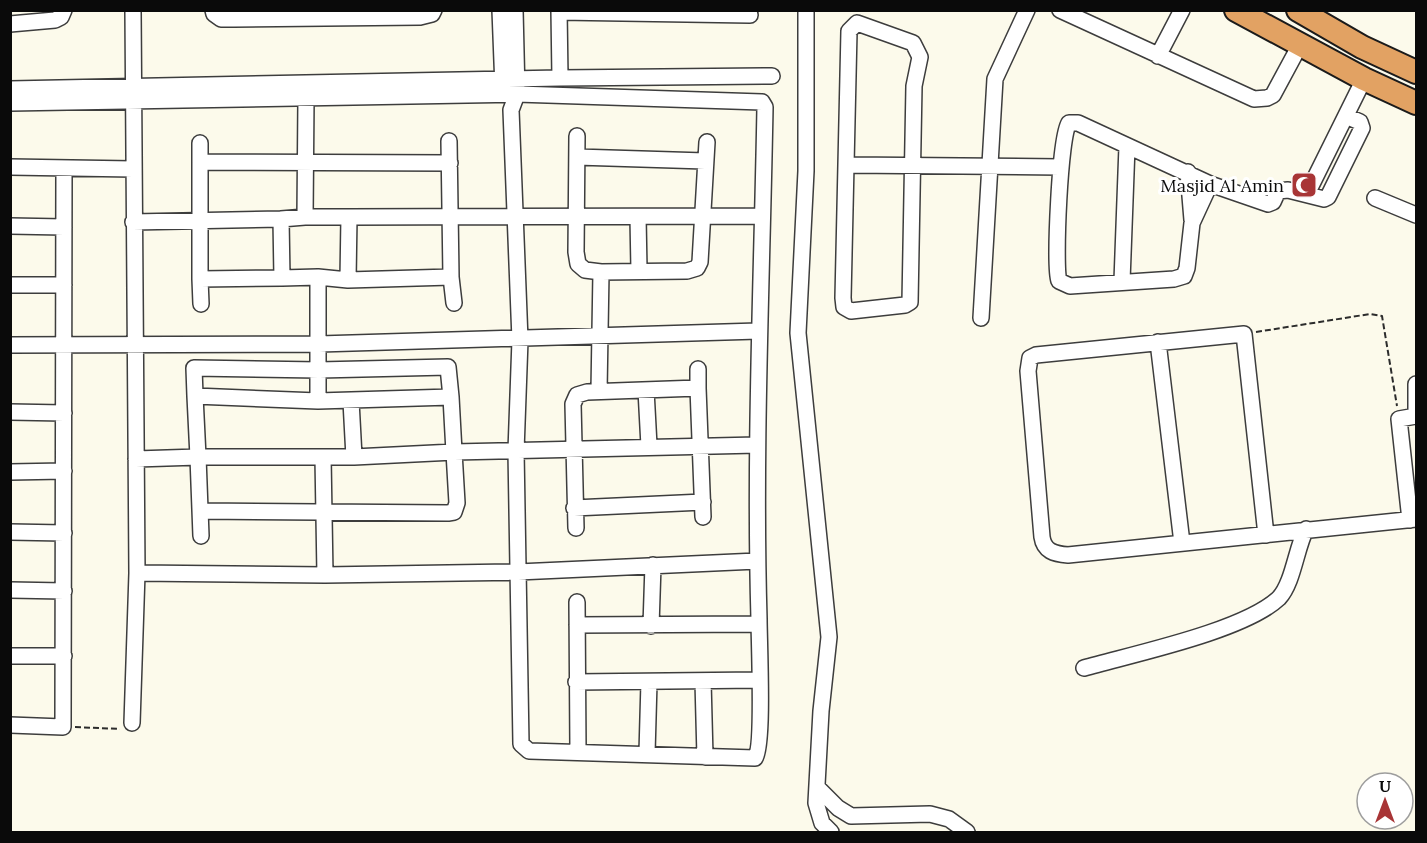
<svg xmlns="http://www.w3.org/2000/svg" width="1427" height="843" viewBox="0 0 1427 843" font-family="Lora,serif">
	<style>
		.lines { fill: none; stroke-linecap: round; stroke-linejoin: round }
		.minor-casing { stroke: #3d3d3d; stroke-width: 18 }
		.highway-casing { stroke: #1b1b1b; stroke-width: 26 }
		.path { stroke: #2c2c2c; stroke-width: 2; stroke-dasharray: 6 3; stroke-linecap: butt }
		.minor { stroke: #fff; stroke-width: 15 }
		.highway { stroke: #e2a263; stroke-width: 22 }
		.labels { text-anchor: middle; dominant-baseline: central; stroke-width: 6; stroke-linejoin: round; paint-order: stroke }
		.poi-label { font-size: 18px; fill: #0a0a0a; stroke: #fff; text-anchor: end }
	</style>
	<rect width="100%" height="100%" fill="#fcfaeb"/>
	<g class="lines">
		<g class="minor-casing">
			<path id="minor" d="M213,10L214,14L221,19H234L420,17L432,14L434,10
				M500,10L503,88
				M559,10L560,78L772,76
				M806,10V171L798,333L829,637L821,711L816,803L822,823L831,832
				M1060,10L1254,99L1267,98L1273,95L1301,43
				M559,12L750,15
				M857,23L913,43L920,57L914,86L910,302L905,305L851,311L844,307L843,298L849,31Z
				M10,24L55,20L61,17L64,10
				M1158,56L1182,10
				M10,89L560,78
				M306,98L305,217L281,219L282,278L318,277V401L195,396L198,457H354L454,452L451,397L318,401
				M10,103L517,94L762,102L765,107C762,278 754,448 759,619C759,640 764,747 755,758L529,751L521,744L516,451L520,340L511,110L517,94L515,10
				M577,136L576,252L578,264L585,270L601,272L599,391
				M200,143V279L282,278
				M577,157L705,161
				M200,162L450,163
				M848,165L1060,167
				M10,167L133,169
				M1188,172L1192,220
				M1210,184L1192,223L1187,268L1184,276L1174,279L1070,286L1059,281C1054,266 1060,132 1069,123H1078L1210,184L1268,204L1273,202L1278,191L1288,190L1324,199L1328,197L1362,128L1360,122L1346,116
				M1307,194L1364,79
				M1375,198L1416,215
				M305,217H349L348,280L318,277
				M349,217L761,216
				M638,217L639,270
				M133,222L281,219
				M10,226L64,227
				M601,272L687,271L697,268L700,262L707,142
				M451,277L454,303
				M200,279L201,304
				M348,280L451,277L449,141
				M1122,281L1127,146
				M10,285H64
				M981,318L995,79L1027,10
				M1158,342L1182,543
				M10,345L319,344L758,331
				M698,369V388
				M646,390L649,446
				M195,396L194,368L319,370L448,367L451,397
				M351,401L354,457
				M10,412L64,413
				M1416,416V384
				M323,457L325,575
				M136,459L198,457L201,536
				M10,472L64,471
				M574,508L703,502
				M200,511L448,513L454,512L457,503L454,452L757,445
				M1410,520L1399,419L1416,416
				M576,528L573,404L577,395L587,392L698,388L703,517
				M10,532L64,533
				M1266,535L1244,334L1036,355L1030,358L1028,371L1042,537C1044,551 1054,554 1068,555L1416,519
				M137,573L325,575L518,572L757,561
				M10,590L64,591
				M577,602L578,751
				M577,625L759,624
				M651,626L653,565
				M10,656H64
				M1084,668C1133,654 1244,631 1279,598C1293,583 1296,549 1306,529
				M703,681L705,757
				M576,682L759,680
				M132,723L137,573L133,10
				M10,725L63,727L64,168
				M647,753L649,682
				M817,787L838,808L851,816L930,814L949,819L967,832"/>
		</g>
		<g class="highway-casing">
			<path id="highway" d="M1236,10L1364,79L1416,103
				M1298,10L1362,47L1416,72"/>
		</g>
		<path class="path" d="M1256,332L1370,314L1382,316L1397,406
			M75,727L120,729"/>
		<use href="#minor" class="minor"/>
		<use href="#highway" class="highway"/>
	</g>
	<defs>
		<g id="mosque-square" transform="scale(1.35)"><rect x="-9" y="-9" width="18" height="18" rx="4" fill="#a83536" stroke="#fff"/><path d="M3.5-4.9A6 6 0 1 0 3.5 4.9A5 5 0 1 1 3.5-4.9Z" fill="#fff"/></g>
	</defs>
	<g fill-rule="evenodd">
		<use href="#mosque-square" x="1304" y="185"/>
	</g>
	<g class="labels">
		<g class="poi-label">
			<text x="1284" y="185">Masjid Al Amin</text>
		</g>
	</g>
	<rect width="1427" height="843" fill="none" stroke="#0a0a0a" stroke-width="24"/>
	<g transform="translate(1385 801)"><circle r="28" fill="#ffffff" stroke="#9d9d9d" stroke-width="1.5"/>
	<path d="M0-4.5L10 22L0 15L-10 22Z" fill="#a83536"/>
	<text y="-9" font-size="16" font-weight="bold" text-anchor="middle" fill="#0a0a0a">U</text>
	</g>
</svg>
